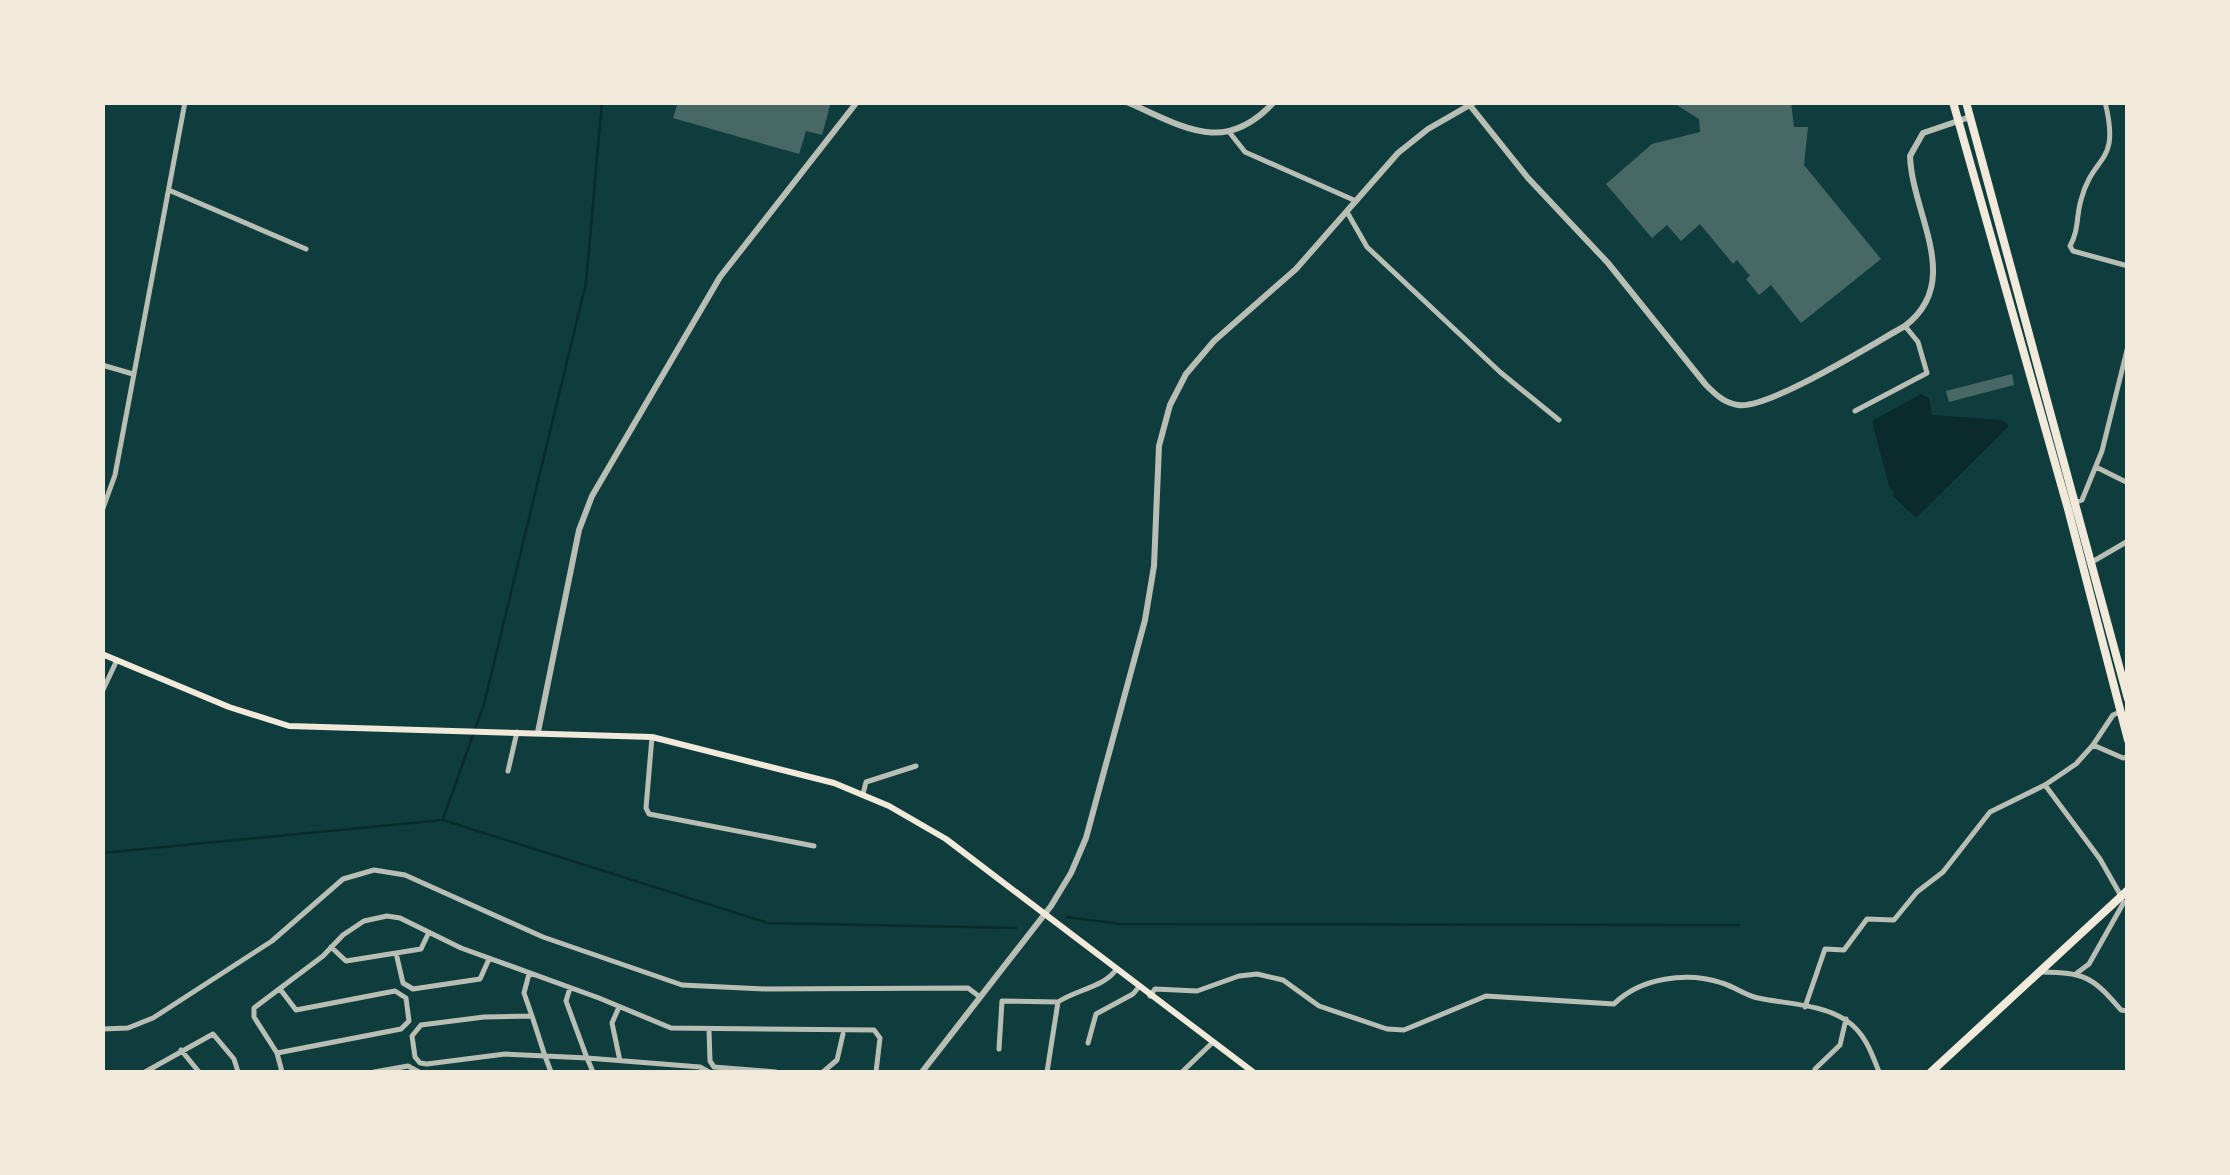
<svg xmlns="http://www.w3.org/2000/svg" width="2230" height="1175" viewBox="0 0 2230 1175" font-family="Manrope,sans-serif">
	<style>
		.water { fill: #0a2a2b }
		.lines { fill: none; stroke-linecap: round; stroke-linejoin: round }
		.stream { stroke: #0a2a2b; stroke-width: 2.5 }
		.building { fill: #486865 }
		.minor { stroke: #b8beb3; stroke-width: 5 }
		.tertiary { stroke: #b8beb3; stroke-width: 6 }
		.secondary { stroke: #f1e9da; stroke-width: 6 }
		.primary { stroke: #f1e9da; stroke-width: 8 }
		.trunk { stroke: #f1e9da; stroke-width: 8 }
	</style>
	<rect width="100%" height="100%" fill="#0f3d3e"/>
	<path class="water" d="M1921,394L1929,398L1932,415L2002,420L2009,426L1916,518L1892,495L1894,492L1889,486L1872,421Z"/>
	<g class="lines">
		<path class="stream" d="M443,819L484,704L586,283L602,102
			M102,853L443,820L768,923L1016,928
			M1067,917L1120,924L1739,925"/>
	</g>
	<path class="building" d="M678,102H831L822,135L806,131L799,154L673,118Z
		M1672,102H1791L1794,127H1808L1804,165L1881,259L1801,323L1771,285L1759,295L1746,279L1750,276L1737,260L1733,264L1700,224L1681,241L1667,225L1652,238L1606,184L1652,144L1700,132L1699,119Z
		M2012,374L2014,385L1949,402L1946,391Z"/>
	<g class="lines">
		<path class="minor" d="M2105,102C2121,166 2093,153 2081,200C2076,217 2079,230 2070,246L2073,251L2128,266
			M1230,133L1245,152L1356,201
			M171,191L306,249
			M1347,212L1367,247L1500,372L1559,420
			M102,365L133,374
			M1855,411L1927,373L1918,342L1905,326
			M2096,467L2128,483
			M2074,503L2082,500L2102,451L2128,346
			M102,511L115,475L185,102
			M2092,562L2128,541
			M102,692L117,660
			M652,737L646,808L649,814L814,846
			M2093,745L2113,715L2120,712
			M508,771L517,732
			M2045,785L2100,859L2121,896
			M863,794L866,782L916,766
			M331,947L346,961L421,949L429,932
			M396,953L403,983L413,989L480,979L489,959
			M2041,972C2085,973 2092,976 2121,1010L2128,1011
			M2077,973L2089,964L2124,902
			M529,974L524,993L532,1016L484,1017L421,1025L412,1036L415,1057L420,1063L427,1064L505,1054L545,1056L532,1016
			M280,989L296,1010L395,991L406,998L409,1021L401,1029L277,1053L282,1072
			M1150,996L1155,989L1197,991L1239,976L1257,974L1283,980L1319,1006L1387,1029L1404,1030L1486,996L1614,1004C1640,978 1687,971 1722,983C1735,987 1745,995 1758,998C1786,1004 1823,1004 1847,1021C1865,1033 1872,1054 1879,1072
			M619,1007L612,1023L620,1061
			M1805,1007L1825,949L1844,950L1867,919L1894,920L1917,892L1943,872L1990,812L2045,785L2076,764L2093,745L2123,758L2128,757
			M102,1029L128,1028L153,1018L272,941L343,879L374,870L405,875L543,937L682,985L766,989L968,988L980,997
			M709,1030L710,1061L714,1067L776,1072
			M1088,1043L1096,1014L1133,994L1138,988
			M999,1049L1002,1001L1058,1002
			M181,1050L199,1072
			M277,1053L254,1017V1008L323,956L343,935L364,921L387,916L400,918L461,948L599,998L671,1028L874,1030L880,1038L876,1072
			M145,1072L213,1034L234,1059L238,1072
			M374,1072L408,1066L419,1072
			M551,1072L545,1056L587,1058L566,1001L570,988
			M593,1072L587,1058L700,1067L709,1072
			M823,1072L837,1060L843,1034
			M1047,1072L1058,1002C1076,990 1103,987 1115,971
			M1182,1072L1213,1042
			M1816,1072L1815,1069L1840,1045L1846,1019"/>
		<path class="tertiary" d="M1127,102C1184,127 1224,156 1274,102
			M1468,103L1528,178L1608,263L1706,385C1715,394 1724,403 1738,405C1768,410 1874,343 1905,326C1964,281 1912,215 1910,156L1923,133L1970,117
			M538,732L579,530L592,496L720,277L857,102
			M922,1072L1051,906L1071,873L1086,838L1145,620L1154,566L1159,446L1170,405L1186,374L1214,341L1296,269L1398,153L1428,129L1475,102"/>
		<path class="secondary" d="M102,654L229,707L289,726L652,737L834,783L889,806L946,839L1253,1072"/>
		<path class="primary" d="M1931,1072L2128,890"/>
		<path class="trunk" d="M1953,102L2068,509L2128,740
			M1966,102L2128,699"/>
	</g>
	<rect width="2230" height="1175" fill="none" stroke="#f1e9da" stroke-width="210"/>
</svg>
